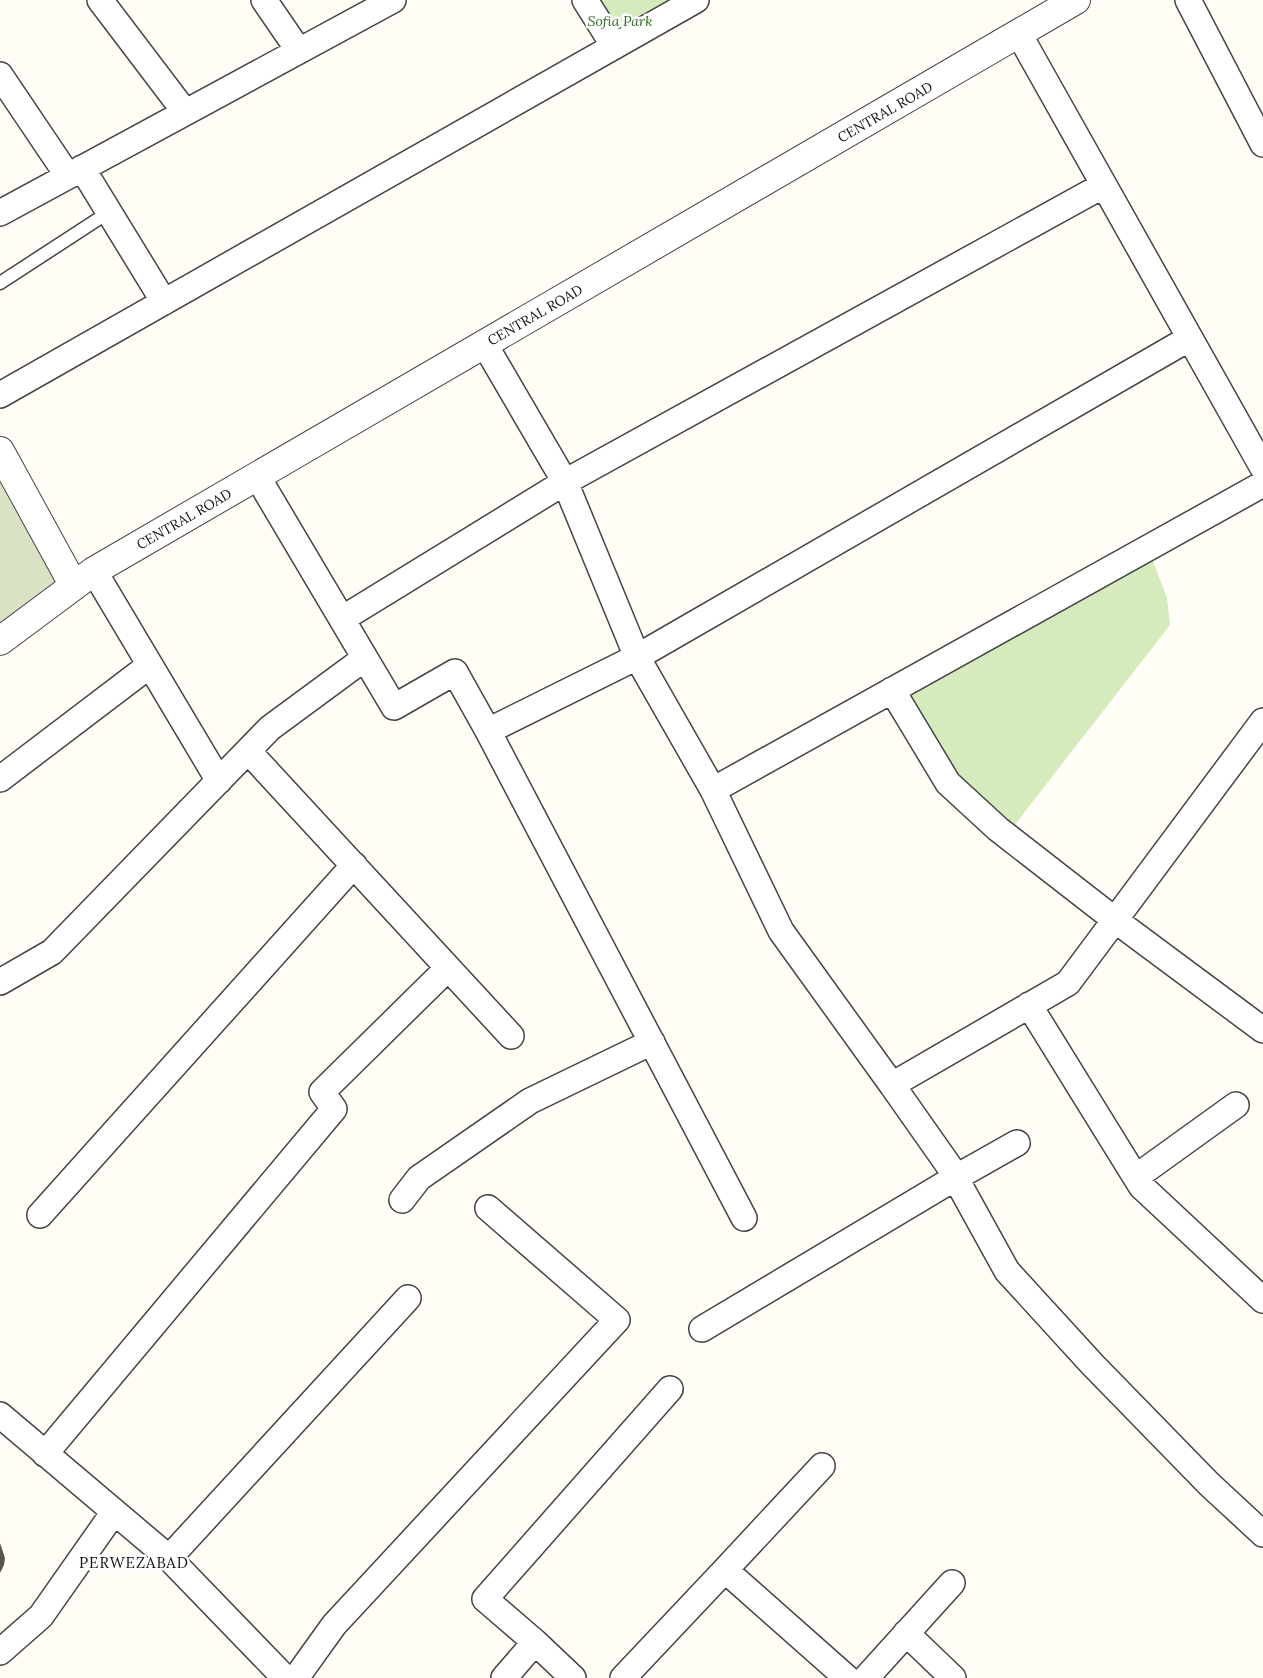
<svg xmlns="http://www.w3.org/2000/svg" width="1263" height="1678" viewBox="0 0 1263 1678" font-family="Lora,serif">
	<style>
		.green { fill: #d5ebbd }
		.cemetery { fill: #d9e3c4 }
		.building { fill: #5a524d }
		.lines { fill: none; stroke-linecap: round; stroke-linejoin: round }
		.service-casing { stroke: #444; stroke-width: 15 }
		.minor-casing { stroke: #444; stroke-width: 28 }
		.tertiary-casing { stroke: #444; stroke-width: 30 }
		.service { stroke: #fff; stroke-width: 12 }
		.minor { stroke: #fff; stroke-width: 25 }
		.tertiary { stroke: #fff; stroke-width: 28 }
		.labels { text-anchor: middle; dominant-baseline: central; stroke-width: 5; stroke-linejoin: round; paint-order: stroke }
		.park-label { font-size: 14px; font-style: italic; fill: #2f6b1f; stroke: #fff }
		.street-label { font-size: 14px; fill: #111; stroke: #fff }
		.neighbourhood-label { font-size: 15px; letter-spacing: 1px; fill: #111; stroke: #fff }
	</style>
	<rect width="100%" height="100%" fill="#fffdf5"/>
	<path class="green" d="M584,0H696L614,46Z
		M1148,548L1167,598L1170,625L1006,836L948,783L892,690Z"/>
	<path class="cemetery" d="M0,451L74,586L0,643Z"/>
	<path class="building" d="M0,1543L5,1558L4,1565L0,1573Z"/>
	<g class="lines">
		<g class="service-casing">
			<path id="service" d="M0,283L109,212"/>
		</g>
		<g class="minor-casing">
			<path id="minor" d="M100,0L185,112
				M264,0L299,51
				M585,0L614,46
				M1188,0L1263,144
				M1019,34L1263,468
				M0,75L68,176
				M82,168L164,302
				M0,213L393,0
				M485,345L565,482L637,657L713,790L781,931L892,1085L1068,983L1263,721
				M0,395L696,0
				M257,476L394,707L455,672L488,731
				M94,571L219,781
				M342,619L565,482L1104,185
				M892,690L948,783L998,829L1115,920L1263,1030
				M248,751L511,1036
				M0,779L150,665
				M713,790L1263,484
				M0,982L52,952L270,728L365,658
				M1029,1005L1141,1186L1263,1300
				M892,1085L949,1166L1007,1271L1092,1364L1209,1484L1263,1534
				M1136,1177L1236,1105
				M402,1200L419,1178L530,1101L652,1042
				M40,1215L354,865
				M744,1218L488,731L637,657L1190,338
				M702,1329L955,1178L1017,1143
				M0,1415L169,1558L285,1678
				M45,1454L334,1109L322,1092L448,968
				M169,1558L408,1298
				M725,1570L847,1678
				M906,1633L953,1678
				M0,1652L41,1616L114,1512
				M296,1678L334,1625L617,1320L488,1208
				M504,1678L535,1642
				M573,1678L535,1642L485,1599L670,1389
				M623,1678L725,1570L822,1466
				M866,1678L952,1583"/>
		</g>
		<g class="tertiary-casing">
			<path id="tertiary" d="M0,451L74,586
				M0,641L94,571L1076,0"/>
		</g>
		<use href="#service" class="service"/>
		<use href="#minor" class="minor"/>
		<use href="#tertiary" class="tertiary"/>
	</g>
	<g class="labels">
		<g class="park-label">
			<text x="620" y="21">Sofia Park</text>
		</g>
		<g class="street-label">
			<text transform="translate(885 112) rotate(-30)">CENTRAL ROAD</text>
			<text transform="translate(535 315) rotate(-30)">CENTRAL ROAD</text>
			<text transform="translate(184 519) rotate(-30)">CENTRAL ROAD</text>
		</g>
		<g class="neighbourhood-label">
			<text x="134" y="1562">PERWEZABAD</text>
		</g>
	</g>
</svg>
